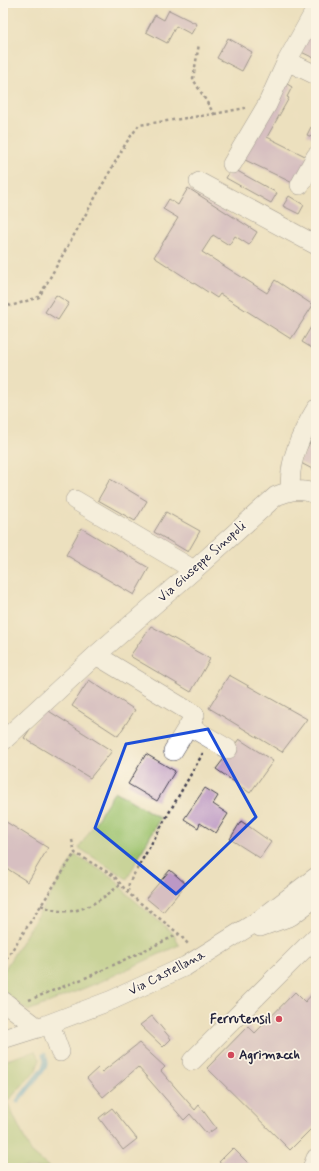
<svg xmlns="http://www.w3.org/2000/svg" width="319" height="1171" viewBox="0 0 319 1171" font-family="Mynerve,sans-serif">
	<style>
		.green { fill: #9dc36e; stroke: #607254 }
		.lines { fill: none; stroke-linecap: round; stroke-linejoin: round }
		.stream { stroke: #58a3d0; stroke-width: 5 }
		.building { fill: #bc98c5 }
		.minor-casing { stroke: #403e4f; stroke-width: 20 }
		.path { stroke: #403e4f; stroke-width: 2.5; stroke-dasharray: 3 3; stroke-linecap: butt }
		.minor { stroke: #fff; stroke-width: 19 }
		.marked { fill: none; stroke: #1d4ed8; stroke-width: 3; stroke-linejoin: round }
		.poi-dot { fill: #d1495b; stroke: #fcf5e5; stroke-width: 1.5 }
		.labels { text-anchor: middle; dominant-baseline: central; stroke-width: 3.5; stroke-linejoin: round; paint-order: stroke }
		.street-label { font-size: 13px; fill: #22223b; stroke: #fcf5e5 }
		.poi-label { font-size: 13px; font-weight: bold; fill: #22223b; stroke: #fcf5e5; text-anchor: end }
	</style>
	<rect width="100%" height="100%" fill="#fcf5e5"/>
	<filter id="ink" filterUnits="userSpaceOnUse"><feTurbulence type="fractalNoise" baseFrequency=".025" numOctaves="2"/><feDisplacementMap in="SourceGraphic" scale="8" xChannelSelector="R" yChannelSelector="G"/><feConvolveMatrix kernelMatrix="1 2 1 2 8 2 1 2 1" color-interpolation-filters="sRGB"/></filter>
	<filter id="wash" filterUnits="userSpaceOnUse"><feTurbulence type="fractalNoise" baseFrequency=".012" numOctaves="4" result="noise"/><feDisplacementMap in="SourceGraphic" scale="16" xChannelSelector="R" yChannelSelector="G"/><feGaussianBlur stdDeviation="0.9" result="paint"/><feColorMatrix in="noise" values="0 0 0 0 0 0 0 0 0 0 0 0 0 0 0 0 0 1.4 0 .05"/><feComposite in="paint" operator="in"/></filter>
	<g filter="url(#wash)">
		<rect width="100%" height="100%" fill="#ece0be"/>
		<path class="green" d="M115,791L160,818L127,879L79,848Z
			M75,855L114,878L126,893L174,934L179,945L102,981L28,1011L3,991V972Z
			M35,1051L40,1059L36,1070L7,1102L31,1152L50,1168H3V1061Z"/>
		<g class="lines">
			<path class="stream" d="M18,1101L44,1068L46,1061L44,1055"/>
		</g>
		<g id="blocks">
			<path class="building" d="M169,10L197,24L191,34L176,26L167,43L146,32L155,15L164,20Z
				M306,33L316,39V59L297,50Z
				M228,38L252,52L242,71L217,58Z
				M284,82L292,87L287,97L289,98L267,137L309,158L301,187L241,158Z
				M311,127L316,129V135L314,138L307,135Z
				M232,168L277,193L271,203L226,178Z
				M188,188L257,232L249,245L235,236L229,245L213,235L202,252L267,293L275,280L313,305L291,339L220,294L217,298L154,257L178,218L163,209L169,199L178,205Z
				M289,196L304,205L299,214L283,206Z
				M56,295L69,303L58,320L45,312Z
				M311,327L316,330V341L312,348L302,342Z
				M316,432V471L299,462Z
				M110,479L147,501L135,521L98,500Z
				M166,512L200,531L188,552L154,532Z
				M81,528L149,568L134,595L66,555Z
				M151,626L210,659L191,692L130,656Z
				M229,675L307,719L282,752L209,708Z
				M89,680L135,710L118,736L72,706Z
				M44,708L112,751L90,778L24,738Z
				M239,739L273,761L250,793L216,769Z
				M146,754L175,771L157,801L128,784Z
				M205,788L218,796L213,804L228,814L216,833L200,823L198,828L184,819Z
				M3,820L48,848L28,882L3,866Z
				M241,821L271,842L260,858L230,839Z
				M170,870L186,884L163,912L146,898Z
				M316,990V1124L290,1150L207,1068L248,1026L255,1033L295,992L305,1002Z
				M152,1016L171,1039L163,1047L140,1025Z
				M139,1043L165,1067L161,1071L195,1110L199,1105L216,1128L207,1134L190,1114L184,1120L138,1067L103,1097L87,1078L98,1068L102,1072Z
				M112,1108L137,1139L123,1150L99,1118Z
				M233,1148L253,1168H226L219,1162Z"/>
		</g>
	</g>
	<g filter="url(#ink)">
		<use href="#blocks" fill-opacity="0" stroke="#403e4f" stroke-width="1"/>
		<g class="lines">
			<g class="minor-casing">
				<path id="minor" d="M287,61L316,75
					M232,164L267,105L287,61L316,9
					M199,182L316,245
					M300,185L316,156
					M291,490C287,462 302,432 316,409
					M75,500L194,570
					M96,655L195,715L173,751
					M189,726L228,749
					M3,741L96,655L194,570L276,496C291,490 300,488 316,494
					M260,927L291,916L316,897
					M3,1001L38,1028
					M50,1024L60,1052
					M3,1039L38,1028L112,1000L186,966L261,919L316,877
					M192,1061L316,937
					M312,1168L316,1158"/>
			</g>
			<path class="path" d="M214,114L245,108
				M3,302L11,306L39,297L126,143L139,125L214,114L193,79L199,44
				M72,840L75,853L114,876L128,893L179,934L189,945
				M128,892L129,883L203,753
				M41,905C73,921 96,904 121,884
				M3,964L75,853
				M29,1000L90,976L179,934"/>
			<use href="#minor" class="minor"/>
		</g>
	</g>
	<path d="M0 0H319V1171H0ZM208,729L256,817L176,894L95,828L126,744Z" fill="#ece0be" fill-opacity=".55" fill-rule="evenodd"/>
	<path class="marked" d="M208,729L256,817L176,894L95,828L126,744Z"/>
	<g class="poi-dot">
		<circle cx="279" cy="1019" r="4"/>
		<circle cx="231" cy="1055" r="4"/>
	</g>
	<g class="labels">
		<g class="street-label">
			<text transform="translate(202 562) rotate(-42)">Via Giuseppe Sinopoli</text>
			<text transform="translate(167 973) rotate(-27)">Via Castellana</text>
		</g>
		<g class="poi-label">
			<text x="271" y="1019">Ferrutensil</text>
			<text x="239" y="1055" text-anchor="start">Agrimacch</text>
		</g>
	</g>
	<rect width="319" height="1171" fill="none" stroke="#fcf5e5" stroke-width="16"/>
</svg>
